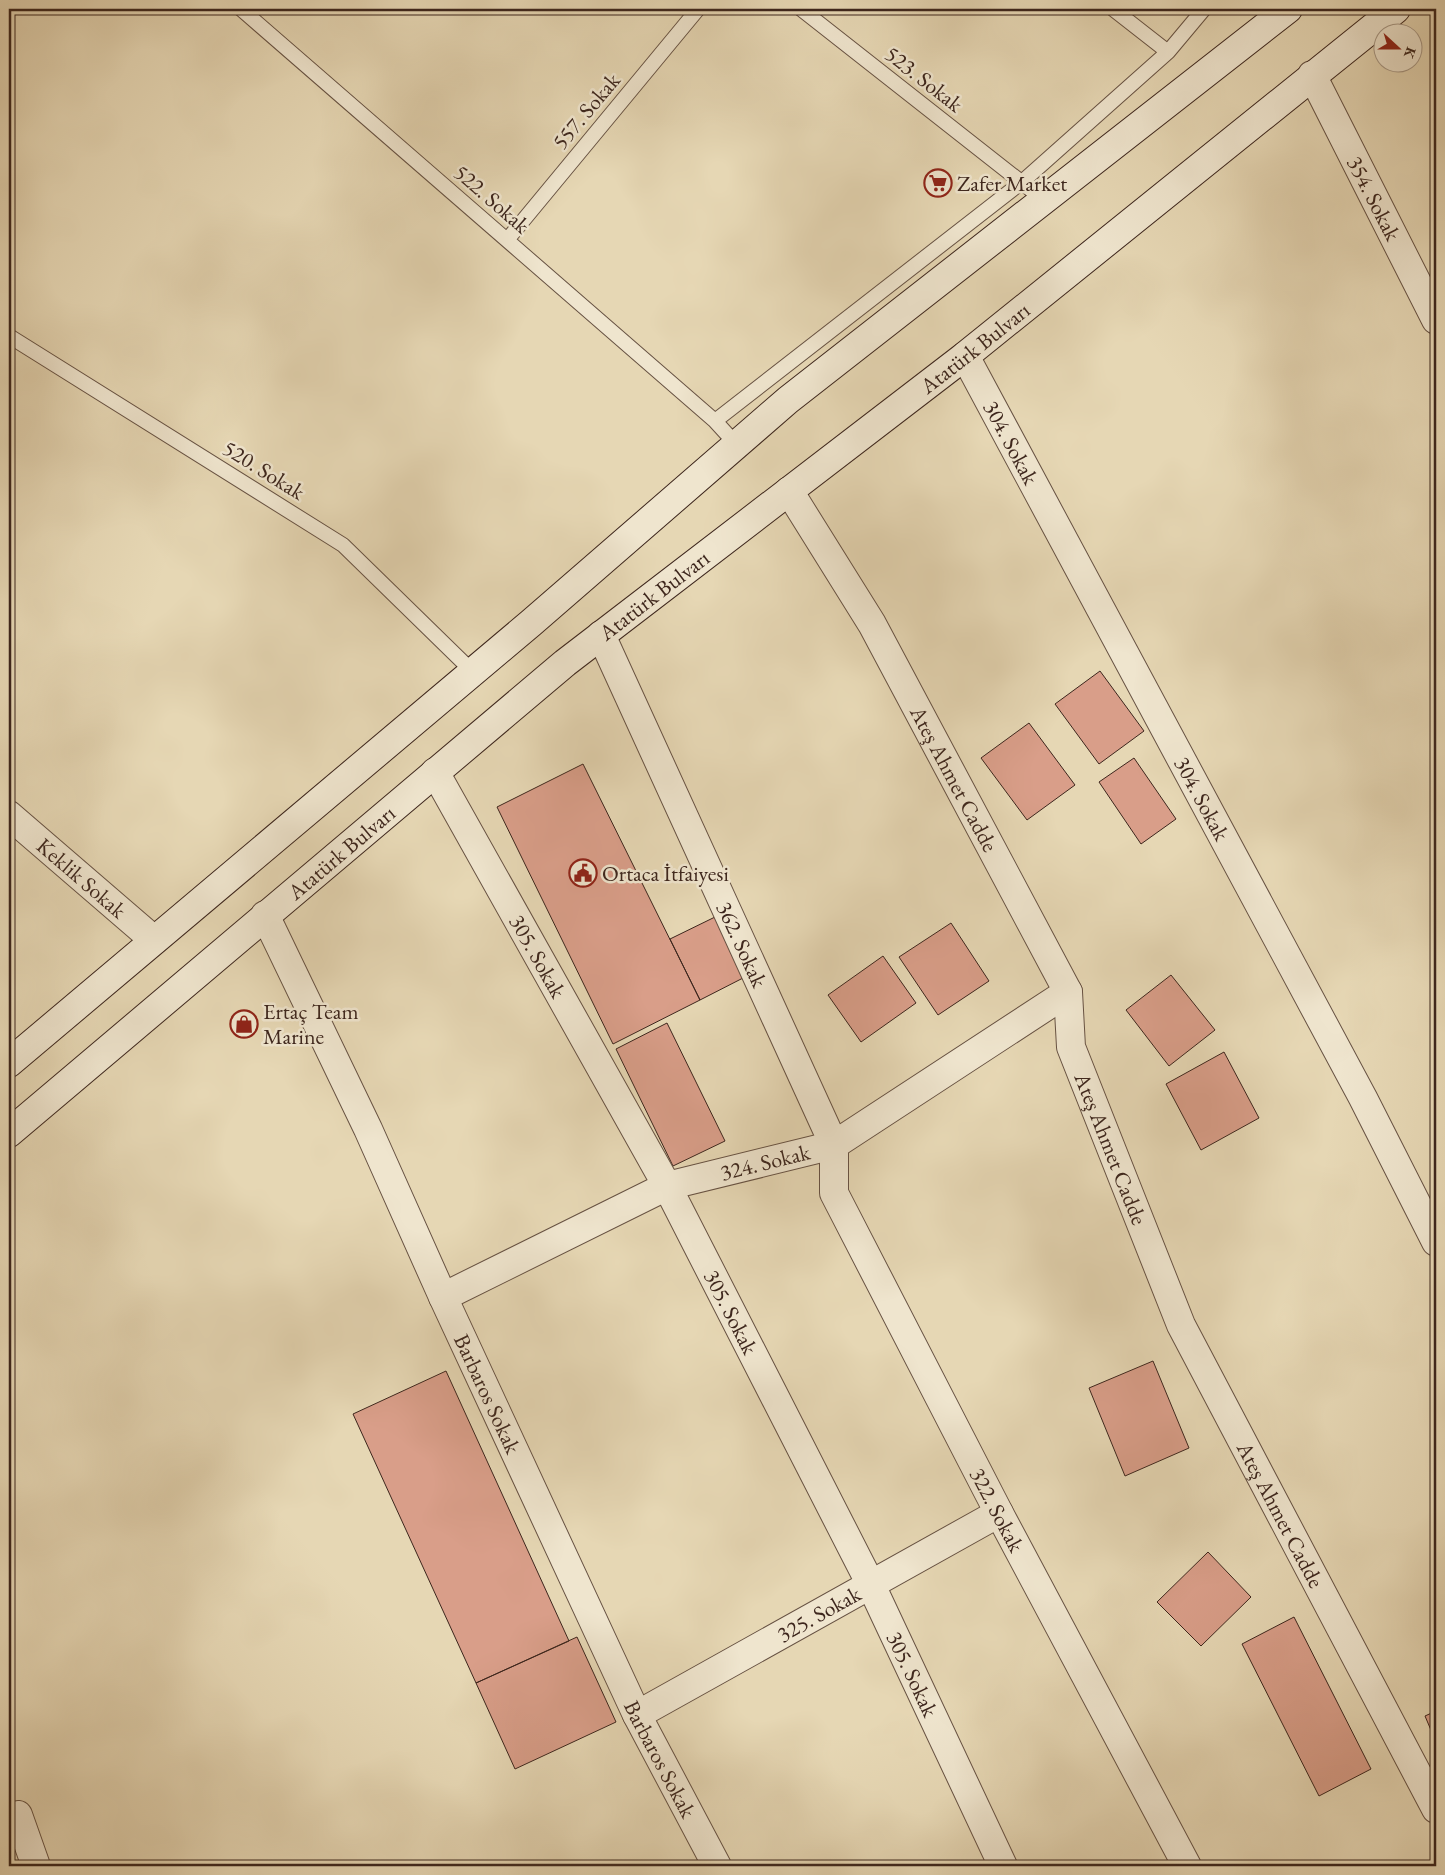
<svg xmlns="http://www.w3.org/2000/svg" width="1445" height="1875" viewBox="0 0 1445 1875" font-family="'EB Garamond',serif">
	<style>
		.building { fill: #d99e89; stroke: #3d261d }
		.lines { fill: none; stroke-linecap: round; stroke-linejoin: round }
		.service-casing { stroke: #675243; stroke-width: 16 }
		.minor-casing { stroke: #675243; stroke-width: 30 }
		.secondary-casing { stroke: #3d261d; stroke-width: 30 }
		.service { stroke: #efe5ce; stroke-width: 14 }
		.minor { stroke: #efe5ce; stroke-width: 28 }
		.secondary { stroke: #efe5ce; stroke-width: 28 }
		.labels { text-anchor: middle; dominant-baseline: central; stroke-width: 5; stroke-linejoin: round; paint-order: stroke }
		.street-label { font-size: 22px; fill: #3d261d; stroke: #efe5ce }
		.poi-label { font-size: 22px; fill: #3d261d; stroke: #efe5ce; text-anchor: start }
	</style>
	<rect width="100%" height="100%" fill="#e6d7b4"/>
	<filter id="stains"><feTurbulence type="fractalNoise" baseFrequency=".004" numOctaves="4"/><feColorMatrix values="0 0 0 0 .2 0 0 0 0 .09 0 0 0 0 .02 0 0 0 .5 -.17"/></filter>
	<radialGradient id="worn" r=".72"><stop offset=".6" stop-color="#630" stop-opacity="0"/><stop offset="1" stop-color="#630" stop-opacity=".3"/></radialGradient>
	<path class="building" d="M1100,671L1144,731L1099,764L1055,704Z
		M1029,723L1075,785L1027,820L981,758Z
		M1134,758L1176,819L1141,844L1099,782Z
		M583,764L700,1000L613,1044L497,807Z
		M715,917L745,977L700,1000L670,939Z
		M951,923L989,981L938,1015L899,957Z
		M883,956L916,1003L861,1042L828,995Z
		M1171,975L1215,1030L1169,1066L1126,1010Z
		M667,1023L725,1141L673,1166L616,1049Z
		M1224,1052L1259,1118L1201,1150L1166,1084Z
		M1153,1361L1189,1448L1125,1476L1089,1388Z
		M446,1371L569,1641L476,1683L353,1414Z
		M1436,1525V1538L1431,1527Z
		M1208,1552L1251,1597L1201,1646L1157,1602Z
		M1294,1617L1371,1769L1319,1796L1242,1644Z
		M577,1637L616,1722L515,1769L476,1683Z
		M1436,1711V1742L1425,1716Z"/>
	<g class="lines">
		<g class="service-casing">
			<path id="service" d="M241,9L715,421L736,444
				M801,9L1044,200
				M1113,9L1168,52L1204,9
				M507,240L698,9
				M9,336L343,545L472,671
				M715,421L1022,182L1168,52"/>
		</g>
		<g class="minor-casing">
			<g id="minor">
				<path id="s1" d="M1312,75L1436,320"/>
				<path id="s2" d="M965,356L1363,1098L1436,1242"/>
				<path id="s3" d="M789,491L872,624L1068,992L1071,1047L1181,1325L1436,1809"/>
				<path id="s4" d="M601,635L834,1145V1193L999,1513L1187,1866"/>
				<path id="s5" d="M435,772L667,1186L871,1585L1003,1866"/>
				<path id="s6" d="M9,815L154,940"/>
				<path id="s7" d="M265,915L368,1129L443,1297L637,1715L717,1866"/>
				<path id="s8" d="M443,1297L667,1186L834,1145L1068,992"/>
				<path id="s9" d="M637,1715L999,1513"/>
				<path d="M9,1822L18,1815L36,1866"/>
			</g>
		</g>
		<g class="secondary-casing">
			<g id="secondary">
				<path d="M9,1063L531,623L788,400L1288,9"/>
				<path id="s10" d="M9,1133L565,663L965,356L1396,9"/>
			</g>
		</g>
		<use href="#service" class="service"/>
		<use href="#minor" class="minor"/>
		<use href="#secondary" class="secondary"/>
	</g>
	<defs>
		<g id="supermarket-ring" transform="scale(1.4375)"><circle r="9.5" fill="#efe5ce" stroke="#8f2418" stroke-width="1.5"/><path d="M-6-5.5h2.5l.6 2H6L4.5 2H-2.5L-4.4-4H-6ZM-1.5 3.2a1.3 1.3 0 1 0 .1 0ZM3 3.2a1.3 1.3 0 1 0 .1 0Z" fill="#8f2418"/></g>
		<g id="civic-ring" transform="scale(1.4375)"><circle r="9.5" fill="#efe5ce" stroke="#8f2418" stroke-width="1.5"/><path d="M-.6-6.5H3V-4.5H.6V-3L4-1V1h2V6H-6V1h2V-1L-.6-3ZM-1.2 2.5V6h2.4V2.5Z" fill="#8f2418"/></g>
		<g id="shop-ring" transform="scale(1.4375)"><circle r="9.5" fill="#efe5ce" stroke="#8f2418" stroke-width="1.5"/><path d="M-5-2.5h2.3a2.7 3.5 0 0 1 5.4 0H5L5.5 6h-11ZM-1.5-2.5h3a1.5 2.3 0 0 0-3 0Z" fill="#8f2418"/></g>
	</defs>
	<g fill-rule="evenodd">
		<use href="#supermarket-ring" x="938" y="183"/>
		<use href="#civic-ring" x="583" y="873"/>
		<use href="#shop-ring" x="244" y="1024"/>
	</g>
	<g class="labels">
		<g class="street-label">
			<text transform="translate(924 79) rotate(38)">523. Sokak</text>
			<text transform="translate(586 111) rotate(-50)">557. Sokak</text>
			<text stroke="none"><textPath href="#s1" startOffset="138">354. Sokak</textPath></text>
			<text transform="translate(492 199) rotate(41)">522. Sokak</text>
			<text stroke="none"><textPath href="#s10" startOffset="1245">Atatürk Bulvarı</textPath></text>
			<text stroke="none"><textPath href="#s2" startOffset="98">304. Sokak</textPath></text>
			<text transform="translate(264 470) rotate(32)">520. Sokak</text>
			<text stroke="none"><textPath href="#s10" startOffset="840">Atatürk Bulvarı</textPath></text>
			<text stroke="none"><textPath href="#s3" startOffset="332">Ateş Ahmet Cadde</textPath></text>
			<text stroke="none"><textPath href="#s2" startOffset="502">304. Sokak</textPath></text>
			<text stroke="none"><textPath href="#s10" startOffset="435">Atatürk Bulvarı</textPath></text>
			<text stroke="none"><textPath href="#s6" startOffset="96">Keklik Sokak</textPath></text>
			<text stroke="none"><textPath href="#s4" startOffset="340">362. Sokak</textPath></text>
			<text stroke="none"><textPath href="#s5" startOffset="211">305. Sokak</textPath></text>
			<text stroke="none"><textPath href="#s3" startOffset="738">Ateş Ahmet Cadde</textPath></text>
			<text stroke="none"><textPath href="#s8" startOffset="351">324. Sokak</textPath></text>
			<text stroke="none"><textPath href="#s5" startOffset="616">305. Sokak</textPath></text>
			<text stroke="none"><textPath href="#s7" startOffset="528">Barbaros Sokak</textPath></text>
			<text stroke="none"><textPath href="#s4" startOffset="965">322. Sokak</textPath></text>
			<text stroke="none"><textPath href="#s3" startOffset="1142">Ateş Ahmet Cadde</textPath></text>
			<text stroke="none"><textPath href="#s9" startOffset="208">325. Sokak</textPath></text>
			<text stroke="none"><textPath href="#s5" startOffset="1021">305. Sokak</textPath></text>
			<text stroke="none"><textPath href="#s7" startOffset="932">Barbaros Sokak</textPath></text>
		</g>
		<g class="poi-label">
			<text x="957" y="183">Zafer Market</text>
			<text x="602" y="873">Ortaca İtfaiyesi</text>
			<text x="263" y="1011">Ertaç Team<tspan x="263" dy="25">Marine</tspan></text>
		</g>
	</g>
	<rect width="1445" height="1875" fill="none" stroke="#e6d7b4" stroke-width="30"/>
	<rect x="10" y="10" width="1425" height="1855" fill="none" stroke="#3d261d" stroke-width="2.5"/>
	<rect x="15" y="15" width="1415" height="1845" fill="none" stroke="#3d261d"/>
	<g transform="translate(1398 48) rotate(111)"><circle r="24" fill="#efe5ce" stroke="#a89987"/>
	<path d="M0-4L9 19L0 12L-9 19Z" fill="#8f2418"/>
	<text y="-8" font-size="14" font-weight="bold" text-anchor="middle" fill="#3d261d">K</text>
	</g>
	<rect width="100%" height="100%" filter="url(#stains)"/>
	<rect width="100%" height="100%" fill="url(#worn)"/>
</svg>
